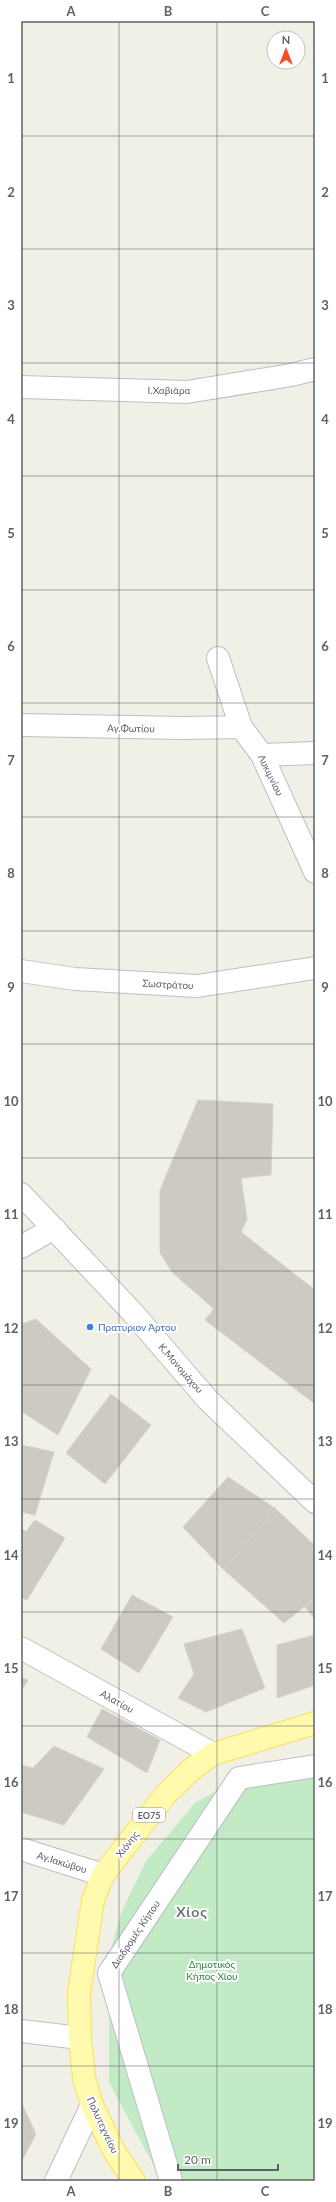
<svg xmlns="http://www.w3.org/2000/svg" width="336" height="2202" viewBox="0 0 336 2202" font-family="Lato,sans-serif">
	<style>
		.green { fill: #c1eac5 }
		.building { fill: #cccac3; stroke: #d6d3c4 }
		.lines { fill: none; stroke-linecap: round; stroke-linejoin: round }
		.pedestrian-casing { stroke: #bdbfc6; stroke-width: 24 }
		.minor-casing { stroke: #bdbfc6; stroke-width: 24 }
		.secondary-casing { stroke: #bbbec5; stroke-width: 24 }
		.primary-casing { stroke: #fddf53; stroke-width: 24 }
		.pedestrian { stroke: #fff; stroke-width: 22 }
		.minor { stroke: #fff; stroke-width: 22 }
		.secondary { stroke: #fff; stroke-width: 22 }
		.primary { stroke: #fffaad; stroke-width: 22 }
		.grid { fill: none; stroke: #5d6168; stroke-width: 1; stroke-opacity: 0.55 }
		.shop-dot { fill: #3f7fe0; stroke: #fff; stroke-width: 1.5 }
		.labels { text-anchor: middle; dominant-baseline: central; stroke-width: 4; stroke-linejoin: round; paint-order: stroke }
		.shield { fill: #fff; stroke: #8e9095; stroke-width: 1 }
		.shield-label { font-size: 9px; font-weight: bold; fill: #5d6168 }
		.street-label { font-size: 10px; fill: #5d6168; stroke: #fff }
		.shop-label { font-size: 10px; fill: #366cbe; stroke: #fff; text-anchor: start }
		.park-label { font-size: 10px; fill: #2e863b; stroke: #fff }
		.district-label { font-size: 14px; font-weight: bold; letter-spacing: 1px; fill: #6e737a; stroke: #fff }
		.neatline { fill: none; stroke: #5d6168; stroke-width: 1.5 }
		.grid-label { font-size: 13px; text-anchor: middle; font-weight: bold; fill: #5d6168 }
	</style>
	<rect width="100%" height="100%" fill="#f1f0e6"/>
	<path class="green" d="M315,1758V2181H162L109,2082V1956L121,1913L146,1861L195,1803L239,1778Z"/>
	<path class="building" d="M198,1100L273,1104L271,1175L241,1178L247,1219L241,1232L315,1290V1404L205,1320L214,1309L172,1272L160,1253V1190Z
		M36,1319L91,1369L58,1435L21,1411V1324Z
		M111,1394L151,1425L105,1484L66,1453Z
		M21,1445L54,1452L35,1515L21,1512Z
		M228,1477L276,1509L224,1570L183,1527Z
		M276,1509L315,1546V1598L284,1623L224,1570Z
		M35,1520L65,1538L27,1600L21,1597V1528L26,1532Z
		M132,1595L173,1617L139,1673L101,1649Z
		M315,1598V1619L305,1607Z
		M242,1629L265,1688L206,1712L178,1698L194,1674L184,1644Z
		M315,1635V1685L277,1698V1645Z
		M21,1677L28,1680L21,1691Z
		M102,1709L160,1740L147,1773L87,1737Z
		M54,1746L104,1769L64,1825L21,1812V1765L33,1768Z
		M21,2102L36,2134L21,2162Z"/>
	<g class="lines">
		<g class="pedestrian-casing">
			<path id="pedestrian" d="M171,2181L109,1973L239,1778L315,1766"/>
		</g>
		<g class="minor-casing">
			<path id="minor" d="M21,387L187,392L291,375L315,369
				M218,658L241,727L262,755L315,872
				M21,725L182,728L241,727
				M262,755L315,753
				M21,971L75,979L197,986L315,968
				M21,1247L54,1228
				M21,1648L213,1754
				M21,2031L80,2038
				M56,2181L92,2105"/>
		</g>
		<g class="secondary-casing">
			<path id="secondary" d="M21,1194L133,1313L208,1400L315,1502
				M21,1849L103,1875"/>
		</g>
		<g class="primary-casing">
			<path id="primary" d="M134,2181L114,2151L92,2105L84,2078L80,2038L79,1993L93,1900L103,1875L166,1794L193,1768L213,1754L315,1723"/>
		</g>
		<use href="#pedestrian" class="pedestrian"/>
		<use href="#minor" class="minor"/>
		<use href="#secondary" class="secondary"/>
		<use href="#primary" class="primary"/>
	</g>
	<path class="grid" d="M119,21V2181M217,21V2181M21,136H315M21,249H315M21,363H315M21,476H315M21,590H315M21,703H315M21,817H315M21,931H315M21,1044H315M21,1158H315M21,1271H315M21,1385H315M21,1499H315M21,1612H315M21,1726H315M21,1839H315M21,1953H315M21,2066H315"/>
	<circle class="shop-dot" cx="90" cy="1327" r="4"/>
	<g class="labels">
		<rect class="shield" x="133" y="1808" width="32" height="14" rx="3"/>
		<g class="shield-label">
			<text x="149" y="1815">ΕΟ75</text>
		</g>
		<g class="street-label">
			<text x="169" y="390">Ι.Χαβιάρα</text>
			<text transform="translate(131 728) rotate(1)">Αγ.Φωτίου</text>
			<text transform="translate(271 775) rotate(64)">Λυκιμνίου</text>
			<text transform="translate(168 984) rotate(3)">Σωστράτου</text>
			<text transform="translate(181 1368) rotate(49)">Κ.Μονομάχου</text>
			<text transform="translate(117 1701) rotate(29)">Αλατίου</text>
			<text transform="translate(127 1844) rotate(-52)">Χιόνης</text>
			<text transform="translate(62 1862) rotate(17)">Αγ.Ιακώβου</text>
			<text transform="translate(135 1934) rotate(-56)">Διαδρομές Κήπου</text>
			<text transform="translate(103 2125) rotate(65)">Πολυτεχνείου</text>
		</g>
		<g class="shop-label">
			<text x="98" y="1327">Πρατυριον Άρτου</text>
		</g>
		<g class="park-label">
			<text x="212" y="1964">Δημοτικός<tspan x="212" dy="12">Κήπος Χίου</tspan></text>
		</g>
		<g class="district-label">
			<text x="192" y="1911">Χίος</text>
		</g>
	</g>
	<rect width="336" height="2202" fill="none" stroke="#ffffff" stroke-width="44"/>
	<g transform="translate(286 50)"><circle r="19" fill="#ffffff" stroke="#bec0c3"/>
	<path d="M0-3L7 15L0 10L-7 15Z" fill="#f84c25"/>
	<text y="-6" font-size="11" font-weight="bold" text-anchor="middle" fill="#5d6168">N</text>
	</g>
	<path d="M178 2164v6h100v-6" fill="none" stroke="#5d6168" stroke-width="2"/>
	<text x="184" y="2164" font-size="12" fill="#5d6168" stroke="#ffffff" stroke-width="3" paint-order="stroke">20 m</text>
	<rect x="22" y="22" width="292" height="2158" class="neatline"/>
	<g class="grid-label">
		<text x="71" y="16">A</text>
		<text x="168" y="16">B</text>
		<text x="265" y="16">C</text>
		<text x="11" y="83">1</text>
		<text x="325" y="83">1</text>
		<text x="11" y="197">2</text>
		<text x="325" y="197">2</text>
		<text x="11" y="310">3</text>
		<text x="325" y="310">3</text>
		<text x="11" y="424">4</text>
		<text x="325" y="424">4</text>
		<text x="11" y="538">5</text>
		<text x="325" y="538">5</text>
		<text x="11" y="651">6</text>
		<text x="325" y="651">6</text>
		<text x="11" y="765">7</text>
		<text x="325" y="765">7</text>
		<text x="11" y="878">8</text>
		<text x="325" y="878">8</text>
		<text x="11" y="992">9</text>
		<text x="325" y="992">9</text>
		<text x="11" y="1106">10</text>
		<text x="325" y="1106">10</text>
		<text x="11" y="1219">11</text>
		<text x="325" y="1219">11</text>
		<text x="11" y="1333">12</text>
		<text x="325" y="1333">12</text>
		<text x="11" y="1446">13</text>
		<text x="325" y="1446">13</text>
		<text x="11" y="1560">14</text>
		<text x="325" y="1560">14</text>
		<text x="11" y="1673">15</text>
		<text x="325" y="1673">15</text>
		<text x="11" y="1787">16</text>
		<text x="325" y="1787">16</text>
		<text x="11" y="1901">17</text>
		<text x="325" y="1901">17</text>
		<text x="11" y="2014">18</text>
		<text x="325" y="2014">18</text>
		<text x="11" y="2128">19</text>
		<text x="325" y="2128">19</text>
		<text x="71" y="2196">A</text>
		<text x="168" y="2196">B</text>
		<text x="265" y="2196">C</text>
	</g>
</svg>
